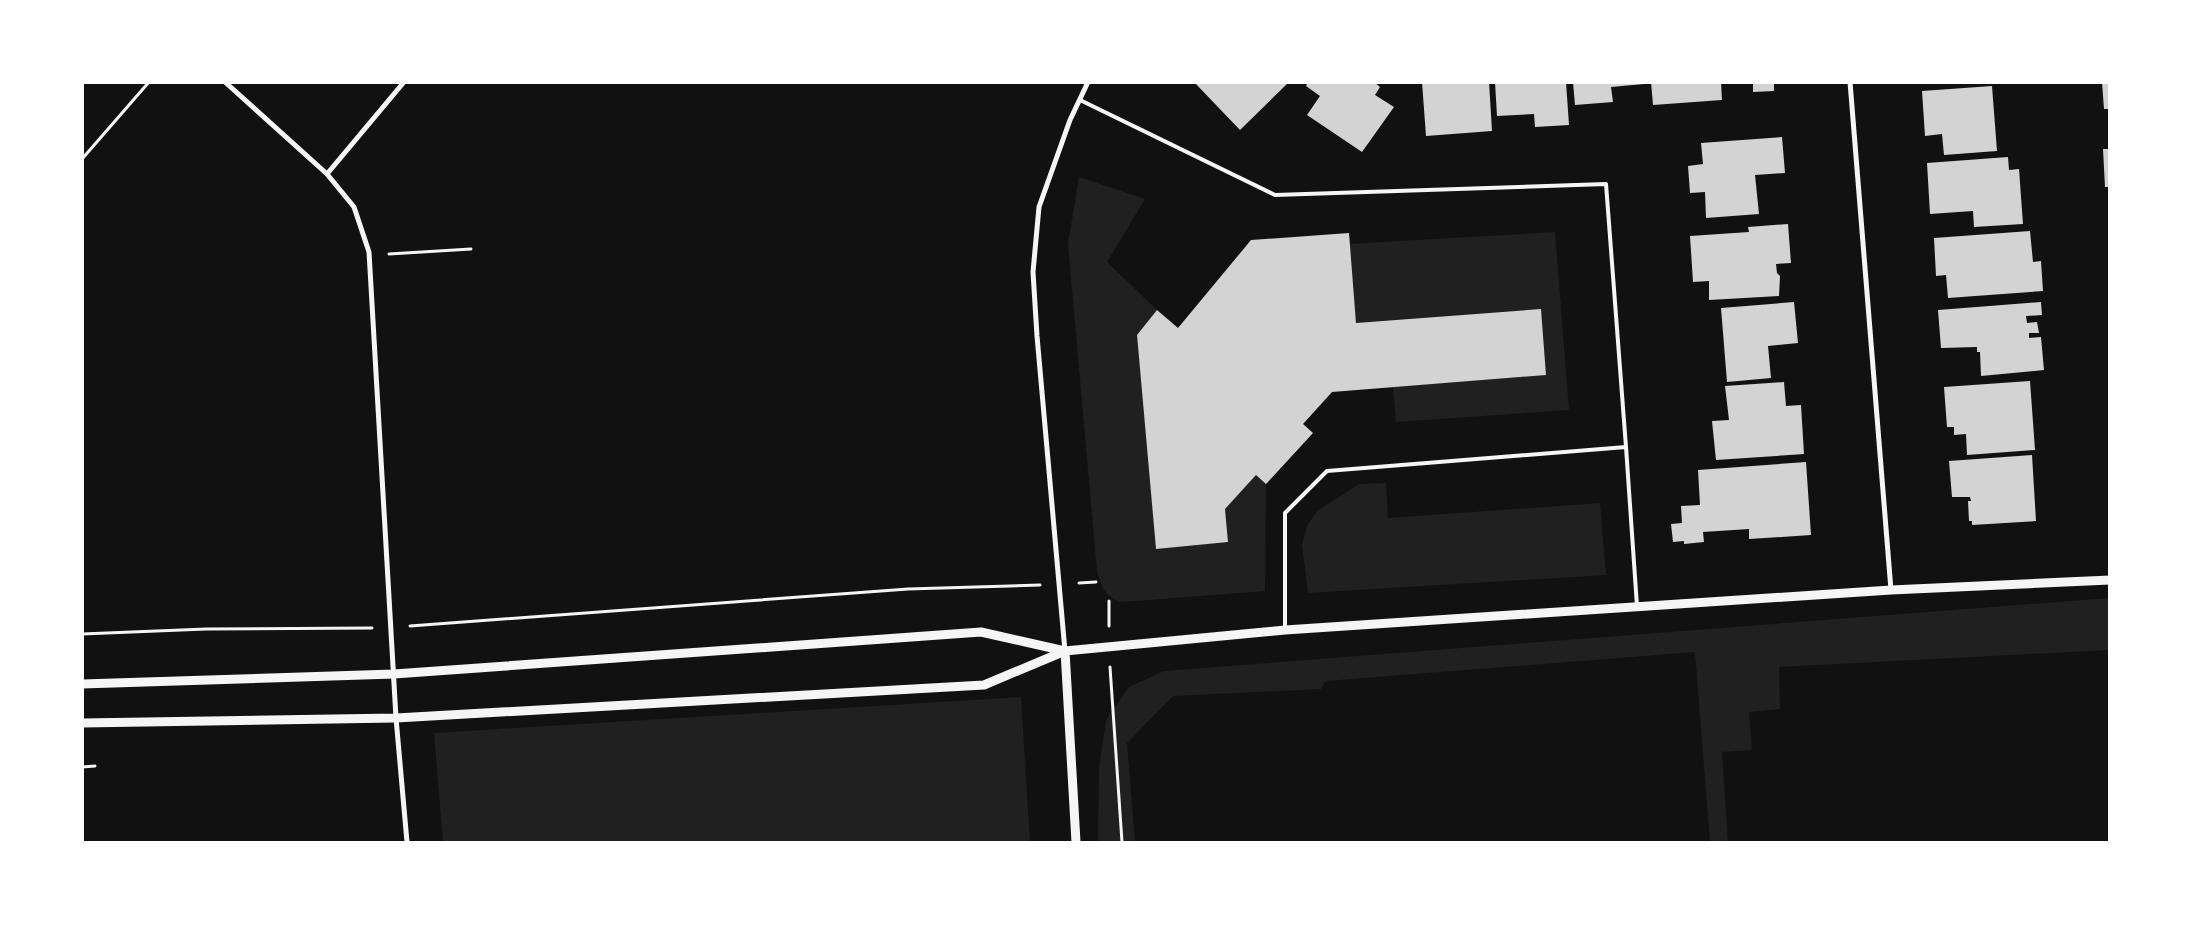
<svg xmlns="http://www.w3.org/2000/svg" width="2192" height="925" viewBox="0 0 2192 925" font-family="'PT Sans Narrow',sans-serif">
	<style>
		.green { fill: #202020 }
		.building { fill: #d3d3d3 }
		.lines { fill: none; stroke-linecap: round; stroke-linejoin: round }
		.path { stroke: #f5f5f5; stroke-width: 3 }
		.service { stroke: #f5f5f5; stroke-width: 4 }
		.minor { stroke: #f5f5f5; stroke-width: 5 }
		.tertiary { stroke: #f5f5f5; stroke-width: 9 }
	</style>
	<rect width="100%" height="100%" fill="#111"/>
	<path class="green" d="M1079,177L1145,199L1107,262L1157,310L1137,335L1156,549L1228,542L1225,509L1256,475L1266,484L1265,591L1122,602C1105,597 1101,587 1097,571L1068,244Z
		M1555,232L1569,410L1396,422L1393,387L1546,375L1541,310L1356,323L1349,244Z
		M1386,483L1388,518L1600,503L1606,575L1308,593L1302,545L1307,526L1317,511L1359,484Z
		M2109,598V650L1779,667L1780,709L1749,712L1752,750L1722,752L1728,842H1710L1695,652L1326,681L1321,689L1173,696L1127,743L1135,842H1098L1099,768L1106,720L1129,687L1164,671Z
		M1021,697L1030,842H443L434,733Z"/>
	<path class="building" d="M1194,82H1289L1240,130Z
		M1308,82H1374L1380,87L1375,95L1394,107L1362,152L1307,115L1320,96L1306,86Z
		M1422,82H1489L1492,131L1426,136Z
		M1495,82H1566L1569,125L1535,127L1534,114L1497,116Z
		M1573,82H1644V84L1611,87L1613,102L1575,105Z
		M1651,82H1721L1722,100L1653,105Z
		M1753,82H1774V91L1753,92Z
		M2102,82H2110V109H2104Z
		M1992,86L1997,151L1944,155L1942,134L1925,136L1922,91Z
		M1782,137L1785,173L1755,175L1759,214L1706,218L1705,192L1690,193L1688,166L1703,164L1701,143Z
		M2103,149H2110V187H2105Z
		M2008,157L2009,170L2019,169L2023,224L1974,227L1973,211L1930,214L1927,163Z
		M1788,224L1791,263L1776,264L1777,273L1780,276L1779,296L1709,300V281L1693,282L1690,236L1749,232L1748,227Z
		M2030,231L2033,262L2041,261L2043,291L1948,298L1946,275L1936,276L1934,238Z
		M1349,233L1356,323L1541,309L1546,375L1332,392L1303,424L1313,433L1266,484L1256,475L1225,509L1228,542L1156,549L1137,335L1157,310L1178,328L1251,240Z
		M1794,302L1798,343L1768,346L1771,378L1727,382L1721,308Z
		M2041,302L2042,315L2026,316L2027,323L2037,322L2039,333H2029V338L2041,337L2044,370L1981,376L1980,352H1977V347L1941,348L1938,310Z
		M2030,381L2035,450L1967,455L1966,434L1954,435V427H1947L1944,387Z
		M1784,382L1786,406L1801,405L1804,454L1716,460L1712,421L1729,420L1725,386Z
		M2032,455L2036,521L1972,525V521H1969L1968,501H1971L1970,497H1952L1949,461Z
		M1806,462L1811,535L1749,539V529L1703,532L1704,542L1684,544V541L1673,542L1671,524L1682,523L1681,506L1700,505L1698,470Z"/>
	<g class="lines">
		<path class="path" d="M82,159L149,82
			M389,254L471,249
			M1079,583L1096,582
			M1109,601V626
			M410,626L908,589L1040,585
			M82,634L206,629L372,628
			M1110,667L1122,842
			M82,767L95,766"/>
		<path class="service" d="M1080,100L1275,195L1606,184L1626,447
			M1285,630V513L1327,471L1626,447L1637,606"/>
		<path class="minor" d="M225,82L327,174L354,207L369,252L396,718L407,842
			M1850,82L1891,590
			M327,174L404,82
			M1065,651L1037,336L1033,272L1039,207L1070,120L1088,82"/>
		<path class="tertiary" d="M1065,651L1076,842
			M82,684L394,674L981,632L1065,651
			M82,723L396,718L984,685L1065,651L1285,630L1891,590L2110,580"/>
	</g>
	<rect width="2192" height="925" fill="none" stroke="#ffffff" stroke-width="168"/>
</svg>
